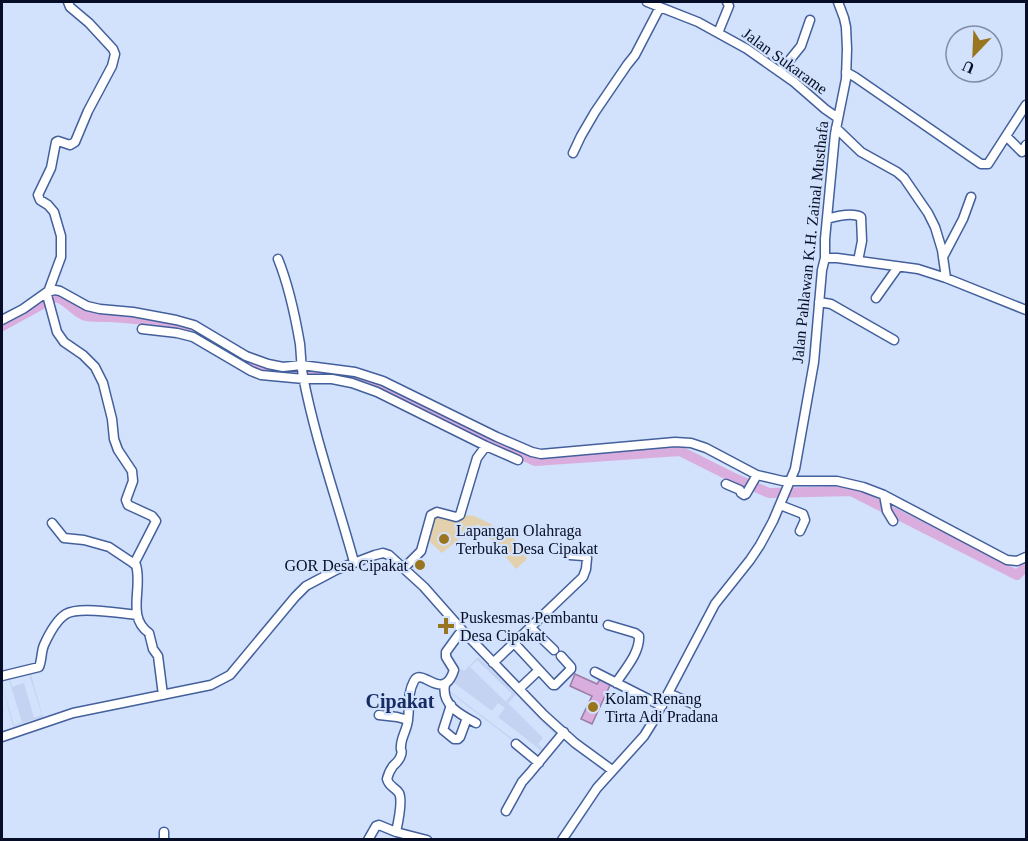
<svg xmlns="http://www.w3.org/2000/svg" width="1028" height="841" viewBox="0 0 1028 841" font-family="'Times New Roman',serif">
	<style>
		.built { fill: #c3d3f1; fill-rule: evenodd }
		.green { fill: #e3d0ac }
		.water { fill: #d9addd; stroke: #997da6; stroke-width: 1.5 }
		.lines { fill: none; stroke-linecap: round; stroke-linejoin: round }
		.river { stroke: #d9addd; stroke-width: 10 }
		.minor-casing { stroke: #43609c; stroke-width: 11 }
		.minor { stroke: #fff; stroke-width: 8 }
		.poi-dot { fill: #99751f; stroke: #d2e1fc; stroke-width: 2 }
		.labels { text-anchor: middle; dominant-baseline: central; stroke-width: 4.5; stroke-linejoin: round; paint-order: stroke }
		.street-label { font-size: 16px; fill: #050e26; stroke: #d2e1fc }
		.poi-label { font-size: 16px; fill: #050e26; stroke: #d2e1fc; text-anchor: start }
		.quarter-label { font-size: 20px; font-weight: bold; fill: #152d64; stroke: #d2e1fc }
	</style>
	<rect width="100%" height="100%" fill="#d2e1fc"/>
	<path class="built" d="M478,657L515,691L561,737L538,760L445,689L461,669L464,671ZM477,660L512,694L506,702L470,667ZM453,682L492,711L498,703L505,708L498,717L543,752L538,758L447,689ZM516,695L557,737L544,750L538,744L543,738L508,703Z
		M30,671L43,717L13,726L2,684L14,725L22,722L9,680L2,682V680ZM29,674L42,715L34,718L24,683L12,687L10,679Z"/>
	<path class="green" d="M434,512L457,516L465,515L474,516L491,524L496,529L501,531L509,530L527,559L516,569L478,524L442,553L429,541Z"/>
	<path class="water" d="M575,674L597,684L601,678L611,683L592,724L581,719L592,696L570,686Z"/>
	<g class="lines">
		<path class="river" d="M2,326L55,297C68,299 74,313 86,316C94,317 102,317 110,317C134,319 170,321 192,330C221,342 240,367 273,372L351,376L535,461L680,451L732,477L769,493L851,491L1017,575L1026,566"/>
		<g class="minor-casing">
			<path id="minor" d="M68,2L70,7L89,23L113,49L115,54L112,66L88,111L75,142L70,145L58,141L56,142L51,168L38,195L40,200L48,205L54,212L61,236V257L47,295L57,332L64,342L83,355L95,367L103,383L112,419L114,439L118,450L132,471L133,481L126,500L128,505L152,516L156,521L134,564
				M647,2L698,22L747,49L794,82L825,109L838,118
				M718,33L729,6L727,2
				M780,72L801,46L810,20
				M846,72L855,77L981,164H988L1006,136L1022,152L1026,145
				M836,128L861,152L897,172L904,178L928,213L935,227L942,250L946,278
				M1006,136L1026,105
				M573,153L581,136L595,112L627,65L635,55L660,7
				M827,219C837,216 852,212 861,217L862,241L858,261
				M943,257L963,219L971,197
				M825,258H837L918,269L946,278L1026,310
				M278,259C289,286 295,315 300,344C301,354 301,365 303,376C315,439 337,500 354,562
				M876,298L898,267
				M819,302L831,304L894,340
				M2,320L23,309L47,292L55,290L60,291L87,306L100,309L133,312L176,320L194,325L246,356L268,364L283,367L301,365L355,372L383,381L497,437L532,452L541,454L675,442L691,443L706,448L757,475L783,481H837L863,487L884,495L1007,560L1017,561L1026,557
				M142,329L177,333L193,337L251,371L261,375L304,379H332L352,383L377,392L486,446L518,460
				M726,484L740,490L741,493L744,495L746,494L757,475
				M884,495L887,511L893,521
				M780,505L803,514L805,520L800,531
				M52,523L64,538L84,540L109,547L136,565C143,588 126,617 149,633L153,649L158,656L163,695
				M404,568L421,551L431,515L437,512L456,517L460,515L477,458L486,446
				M608,625L635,633L639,636C640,653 625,669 616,683
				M530,627L554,650
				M514,643L553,685H555L571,669V667L561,656
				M493,663L583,577L586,569L587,558L583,556L570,555
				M595,672L662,706
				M2,676L39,667C42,660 41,652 44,645C49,634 56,620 66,614C79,606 120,613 136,615
				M445,685C441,705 461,715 476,723
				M519,689L539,670
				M668,693L693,704
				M451,705L443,730L454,739H458L460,737L467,718
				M379,715L397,717L408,720
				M2,737L73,713L211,685L230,675L295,597L306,586L338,569L375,555L383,553L389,555L424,587L462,630L544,715L575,743L612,770
				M516,744L539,763
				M506,811L522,782L530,773L564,732
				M396,832C398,823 403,801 399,793C395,787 389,787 387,779C388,775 390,770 393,766C396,763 400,760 401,755C403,749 400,752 401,746C401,737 408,728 408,719C410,705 407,694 414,681C422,666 443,704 454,670L446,657V652L462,630
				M164,840V832
				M368,840L376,826L379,825L396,832L427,840
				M562,840L597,788L644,736L654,720L715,604L750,560L760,545L773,521L795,469L814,362L822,270L825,258V239L835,134L846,79L847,49L846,27L844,18L838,2"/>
		</g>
		<use href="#minor" class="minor"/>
	</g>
	<g class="poi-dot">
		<circle cx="444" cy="539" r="6"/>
		<circle cx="420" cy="565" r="6"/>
		<path d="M443 617h6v6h6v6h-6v6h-6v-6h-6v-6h6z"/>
		<circle cx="593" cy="707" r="6"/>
	</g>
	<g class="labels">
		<g class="street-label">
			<text transform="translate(785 61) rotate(36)">Jalan Sukarame</text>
			<text transform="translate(810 242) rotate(-84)">Jalan Pahlawan K.H. Zainal Musthafa</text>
		</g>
		<g class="poi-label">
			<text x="456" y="530">Lapangan Olahraga<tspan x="456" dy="18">Terbuka Desa Cipakat</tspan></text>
			<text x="408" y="565" text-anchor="end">GOR Desa Cipakat</text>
			<text x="460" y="617">Puskesmas Pembantu<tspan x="460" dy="18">Desa Cipakat</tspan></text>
			<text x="605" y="698">Kolam Renang<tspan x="605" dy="18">Tirta Adi Pradana</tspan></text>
		</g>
		<g class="quarter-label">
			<text x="400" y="701">Cipakat</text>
		</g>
	</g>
	<rect width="1028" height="841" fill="none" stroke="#050e26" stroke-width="6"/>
	<g transform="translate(974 54) rotate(203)"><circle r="28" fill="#d2e1fc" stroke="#808da6" stroke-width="1.5"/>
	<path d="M0-4.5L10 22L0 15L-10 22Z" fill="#99751f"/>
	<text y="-9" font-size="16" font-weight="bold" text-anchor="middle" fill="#050e26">U</text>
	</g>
</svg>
